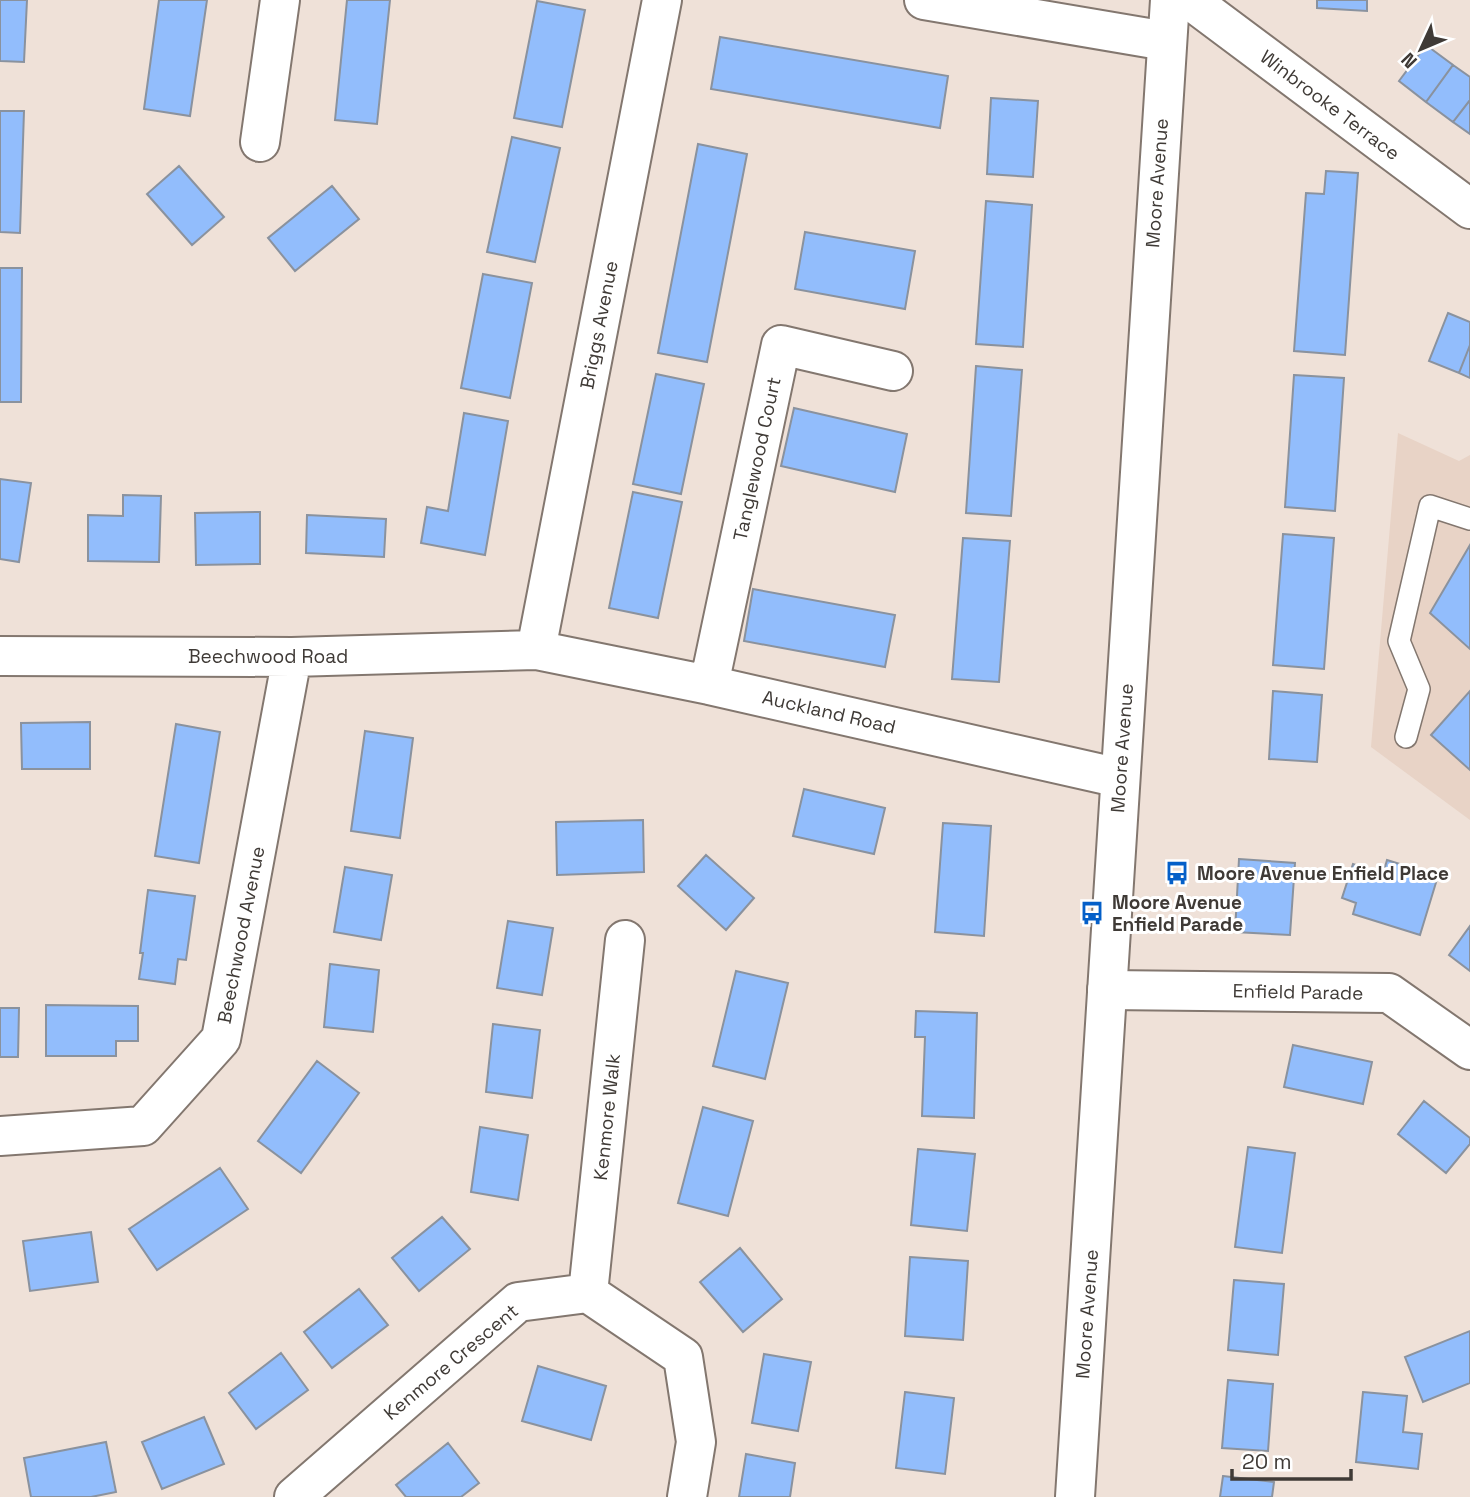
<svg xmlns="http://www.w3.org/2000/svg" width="1470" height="1497" viewBox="0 0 1470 1497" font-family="'Space Grotesk',sans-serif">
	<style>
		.built { fill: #e8d3c6 }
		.building { fill: #92bdfc; stroke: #8a929e; stroke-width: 2 }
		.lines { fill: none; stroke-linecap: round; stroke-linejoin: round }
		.service-casing { stroke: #83776f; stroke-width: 24 }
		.minor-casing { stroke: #83776f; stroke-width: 42 }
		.tertiary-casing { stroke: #83776f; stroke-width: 42 }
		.service { stroke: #fff; stroke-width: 21 }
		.minor { stroke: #fff; stroke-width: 38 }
		.tertiary { stroke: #fff; stroke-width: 38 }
		.labels { text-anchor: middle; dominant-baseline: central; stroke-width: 6; stroke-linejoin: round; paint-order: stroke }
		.street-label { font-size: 19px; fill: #3f3a36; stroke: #fff }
		.poi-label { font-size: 19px; font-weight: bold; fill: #3f3a36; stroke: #fff; text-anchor: start }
	</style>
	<rect width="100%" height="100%" fill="#efe1d8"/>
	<path class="built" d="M1398,433L1459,461L1470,455V820L1371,747Z"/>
	<path class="building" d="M0,0H27L24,62L0,61Z
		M159,0H207L190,116L144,109Z
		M347,0H390L377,124L335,120Z
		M1317,0H1367V11L1317,8Z
		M537,1L585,10L562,127L514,118Z
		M720,37L948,76L940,128L711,89Z
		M1426,45L1453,65L1426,102L1399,81Z
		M1453,65L1470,77V100L1453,122L1426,102Z
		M991,98L1038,101L1033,177L987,174Z
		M1470,100V134L1453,122Z
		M0,111H24L20,233L0,232Z
		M512,137L560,148L535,262L487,252Z
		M698,144L747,154L707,362L658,353Z
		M179,166L224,217L192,245L147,194Z
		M1326,171L1358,173L1345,355L1294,351L1306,193L1324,194Z
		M332,186L359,219L295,271L268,238Z
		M986,201L1032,205L1023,347L976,344Z
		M805,232L915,251L905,309L795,289Z
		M0,268H22L21,402H0Z
		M483,274L532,283L510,398L461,388Z
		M1448,313L1470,322V345L1459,373L1429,361Z
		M1470,345V378L1459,373Z
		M976,366L1022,370L1011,516L966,513Z
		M656,374L704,384L681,494L633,484Z
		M1294,375L1344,378L1335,511L1285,507Z
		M794,408L907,434L895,492L781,466Z
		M464,413L508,421L485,555L421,543L427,507L448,511Z
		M0,479L31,483L19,562L0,559Z
		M633,492L682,502L658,618L609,608Z
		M123,495L161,496L159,562L88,561V515L123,516Z
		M260,512V564L196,565L195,513Z
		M307,515L386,519L384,557L306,553Z
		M1283,534L1334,538L1324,669L1273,665Z
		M963,538L1010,541L999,682L952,679Z
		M1470,545V649L1430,613Z
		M753,589L895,615L885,667L744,641Z
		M1273,691L1322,695L1317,762L1269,759Z
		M1470,691V770L1431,735Z
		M90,722V769H22L21,723Z
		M176,724L220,732L199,863L155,856Z
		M365,731L413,738L400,838L351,831Z
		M804,789L885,808L874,854L793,836Z
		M643,820L644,872L557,875L556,822Z
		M943,823L991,826L984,936L935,932Z
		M706,855L754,898L726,930L678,886Z
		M1239,859L1295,863L1290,935L1235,932Z
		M1387,860L1438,876L1420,935L1353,914L1356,903L1342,898L1353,864L1383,874Z
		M345,867L392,875L381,940L334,932Z
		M148,890L195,896L186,960L178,959L175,984L139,979L143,953H140Z
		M508,921L553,928L542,995L497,988Z
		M1470,926V971L1449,955Z
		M330,964L379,970L373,1032L324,1027Z
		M736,971L788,983L765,1079L713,1066Z
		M46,1005L138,1006V1041H116V1056H46Z
		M0,1008H19L18,1057H0Z
		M916,1011L977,1013L974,1118L922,1116L925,1037H915Z
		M493,1024L540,1030L532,1098L486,1092Z
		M1293,1045L1372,1062L1363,1104L1284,1087Z
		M317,1061L359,1093L301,1173L258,1141Z
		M1424,1101L1470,1138V1144L1446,1173L1398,1134Z
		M703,1107L753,1121L728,1216L678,1203Z
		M480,1127L528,1135L518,1200L471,1192Z
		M1248,1147L1295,1153L1282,1253L1235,1247Z
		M918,1149L975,1154L967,1231L911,1225Z
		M220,1168L248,1209L157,1270L129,1229Z
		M442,1217L470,1249L419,1291L392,1258Z
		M91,1232L98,1282L30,1291L23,1241Z
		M740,1248L782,1299L743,1332L700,1282Z
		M910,1257L968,1261L963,1340L905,1336Z
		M1234,1280L1284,1284L1278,1355L1228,1350Z
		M359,1289L388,1325L332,1368L304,1332Z
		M1470,1331V1383L1423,1402L1405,1357Z
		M281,1353L308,1390L256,1429L229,1393Z
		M764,1354L811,1362L798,1431L752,1423Z
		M538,1366L606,1386L591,1440L522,1421Z
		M1228,1380L1273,1384L1268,1451L1222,1448Z
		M905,1392L954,1398L945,1474L896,1468Z
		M1363,1392L1407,1396L1403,1432L1422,1434L1418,1469L1356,1462Z
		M204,1417L224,1464L162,1489L142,1442Z
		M106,1442L116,1492L91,1497H31L24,1458Z
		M448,1443L479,1483L461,1497H406L396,1485Z
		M746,1454L795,1463L790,1497H739Z
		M1223,1476L1274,1482L1272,1497H1220Z"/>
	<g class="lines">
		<g class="service-casing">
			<path id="service" d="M1406,737L1419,689L1399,641L1430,506L1470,519"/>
		</g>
		<g class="minor-casing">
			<path id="minor" d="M924,0L1166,41
				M1190,0L1470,209
				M260,142L280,0
				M536,650L662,0
				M0,656L292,657L536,650L709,685L1120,778
				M709,685L781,345L893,371
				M1107,990L1389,993L1470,1050
				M0,1136L143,1126L221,1039L292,657
				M588,1293L625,940
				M294,1497L518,1302L588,1293L683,1357L696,1442L687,1497"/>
		</g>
		<g class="tertiary-casing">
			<path id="tertiary" d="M1075,1497L1170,0"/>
		</g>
		<use href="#service" class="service"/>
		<use href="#minor" class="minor"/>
		<use href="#tertiary" class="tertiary"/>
	</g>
	<defs>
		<g id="bus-bare" transform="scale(1.89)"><path d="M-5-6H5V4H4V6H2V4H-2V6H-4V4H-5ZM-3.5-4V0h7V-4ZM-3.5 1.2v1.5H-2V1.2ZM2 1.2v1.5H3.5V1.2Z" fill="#045fc8" stroke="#fff" stroke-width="2.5" paint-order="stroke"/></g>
	</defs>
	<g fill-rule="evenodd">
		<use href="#bus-bare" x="1177" y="873"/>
		<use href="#bus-bare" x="1092" y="913"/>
	</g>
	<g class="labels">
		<g class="street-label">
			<text transform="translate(1330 105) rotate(37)">Winbrooke Terrace</text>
			<text transform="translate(1157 183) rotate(-86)">Moore Avenue</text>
			<text transform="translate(599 325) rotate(-79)">Briggs Avenue</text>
			<text transform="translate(757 459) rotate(-78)">Tanglewood Court</text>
			<text x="268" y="656">Beechwood Road</text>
			<text transform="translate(829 712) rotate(13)">Auckland Road</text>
			<text transform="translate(1122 748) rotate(-86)">Moore Avenue</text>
			<text transform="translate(241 935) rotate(-79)">Beechwood Avenue</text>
			<text transform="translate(1298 992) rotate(1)">Enfield Parade</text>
			<text transform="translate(607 1117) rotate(-84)">Kenmore Walk</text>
			<text transform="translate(1087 1314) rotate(-86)">Moore Avenue</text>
			<text transform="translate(451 1362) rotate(-40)">Kenmore Crescent</text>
		</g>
		<g class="poi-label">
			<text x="1197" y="873">Moore Avenue Enfield Place</text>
			<text x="1112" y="902">Moore Avenue<tspan x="1112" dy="22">Enfield Parade</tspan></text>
		</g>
	</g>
	<g transform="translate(1421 49) rotate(226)" stroke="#ffffff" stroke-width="5" paint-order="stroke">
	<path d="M0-5L12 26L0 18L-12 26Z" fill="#3f3a36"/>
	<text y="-10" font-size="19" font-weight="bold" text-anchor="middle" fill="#3f3a36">N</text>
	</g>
	<path d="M1232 1469v10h119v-10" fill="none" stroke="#3f3a36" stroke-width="3.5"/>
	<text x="1242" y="1469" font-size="21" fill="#3f3a36" stroke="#ffffff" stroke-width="5" paint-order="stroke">20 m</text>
</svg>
